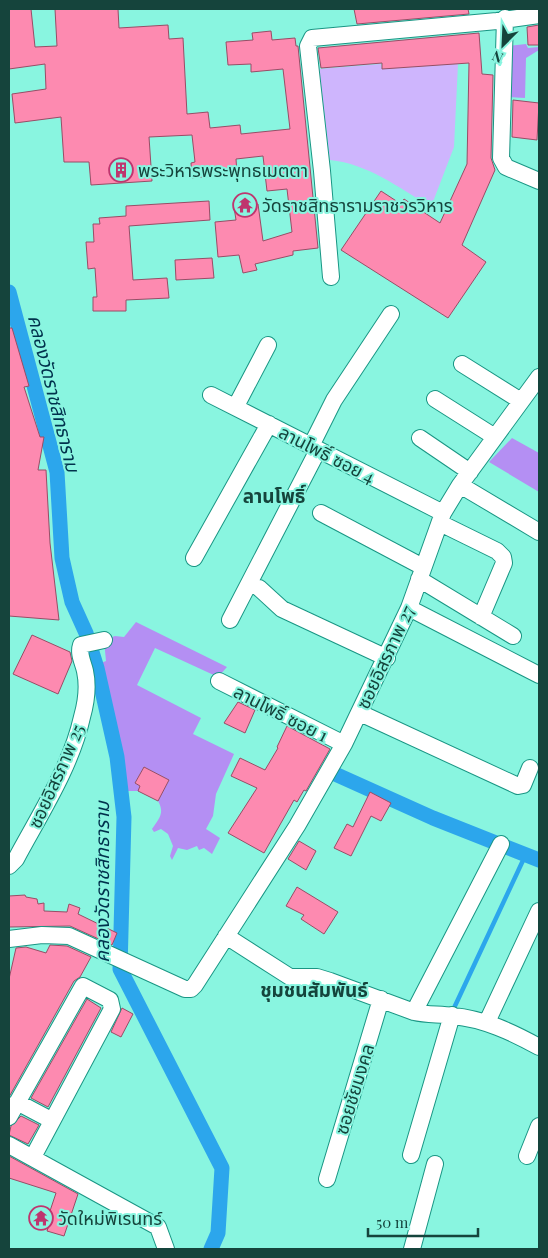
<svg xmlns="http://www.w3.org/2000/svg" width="548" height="1258" viewBox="0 0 548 1258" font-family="'Playfair Display','Noto Sans Thai',serif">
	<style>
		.green { fill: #ceb5fd }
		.forest { fill: #b48ff3 }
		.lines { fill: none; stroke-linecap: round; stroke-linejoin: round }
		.stream { stroke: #2ca6ec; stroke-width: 4.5 }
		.canal { stroke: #2ca6ec; stroke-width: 15 }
		.building { fill: #fd8ab0; stroke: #984d66 }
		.minor-casing { stroke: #199684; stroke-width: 18 }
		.minor { stroke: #fff; stroke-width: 16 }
		.labels { text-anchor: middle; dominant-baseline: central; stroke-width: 4; stroke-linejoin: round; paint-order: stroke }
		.poi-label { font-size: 18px; fill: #15443c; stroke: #89f5e0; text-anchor: start }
		.street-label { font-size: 18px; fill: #15443c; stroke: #89f5e0 }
		.water-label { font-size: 19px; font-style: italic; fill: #00314c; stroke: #89f5e0 }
		.neighbourhood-label { font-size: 19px; font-weight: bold; fill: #15443c; stroke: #89f5e0 }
	</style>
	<rect width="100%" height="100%" fill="#89f5e0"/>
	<path class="green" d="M381,64L382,69L458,64L454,147L431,207C398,187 368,164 330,160L319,69Z"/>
	<path class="forest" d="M526,44L528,48L539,47V50L526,58L525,98L507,97L508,46Z
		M512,438L539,453V492L489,462Z
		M136,622L227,667L218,677L155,648L137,685L201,718L193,734L234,754L216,794L213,816L206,829L220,838L212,854L204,848L199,850L197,846L187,850L178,848L172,860L170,856L173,846L168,834L161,829L154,832L152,829C159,819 165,813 158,801L169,780L144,767L135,783L140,786L138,791H128L101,663L106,661L104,640L115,636L124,637Z"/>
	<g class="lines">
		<path class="stream" d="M454,1008L526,854"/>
		<path class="canal" d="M9,292L57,472L62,558L72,602L86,633L97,668L117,757L124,817L120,969L222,1168L218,1233L211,1249
			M335,774L433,818L539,860"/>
	</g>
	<path class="building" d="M9,9H31L35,47L57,46L55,9H118L119,28L168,25L169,39L183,38L187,114L208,112L210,128L240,125L241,134L290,129L283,69L251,72V64L228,65L226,42L253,40L252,33L271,31L272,40L295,38L296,46H298L318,248L293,251V255L255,264L257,270L243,273L239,255L218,257L215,222L236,220L234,207L258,204L263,241L292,232L287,189L267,191L263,156L236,159L237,174L192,178L191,163L195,162L192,135L149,137L152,181L91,185L89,162H64L61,117L15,123L12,94L46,89L45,64L9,69Z
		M354,9H468L469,14L357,24Z
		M539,25V45H528L527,27Z
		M479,33L482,74L493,75L491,158L495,170L462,245L486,262L448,318L341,250L381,191L401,204L404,199L440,223L467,164L469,63L382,69V63L321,68L318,48Z
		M513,100L539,103L537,140L512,137Z
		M209,201L210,220L129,226L133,280L167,278L169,298L126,300V311H93V297H97L95,268L88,269L86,242H94L93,224H100L99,218L126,216V206Z
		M212,258L214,278L176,280L175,260Z
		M9,328H12L29,386L24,387L40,437H44L38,470H46L50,543L59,620L9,616Z
		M32,635L70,652L72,661L58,694L13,674Z
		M238,702L255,710L245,733L224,723Z
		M287,726L330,749L306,791L304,790L297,802L294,800L264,853L228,833L257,788L231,776L240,758L265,770L278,748L277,747Z
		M144,767L169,780L158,801L138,791L140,786L135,783Z
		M370,792L391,803L381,821L371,816L351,856L334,848L347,824L353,827Z
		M299,841L316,851L306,870L288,859Z
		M297,887L338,912L324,934L301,919L304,915L286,906Z
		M25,895L26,897L37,899L38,904L44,903V911L67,912L69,904L80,908L78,914L117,933L112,945L70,926L9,927V896Z
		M50,945L67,946L91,957L80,977L74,981L9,1097V979L16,948L26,947L46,953Z
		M87,999L101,1008L48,1107L31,1098Z
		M122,1008L133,1014L121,1037L111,1032Z
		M21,1116L39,1125L28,1144L9,1135L11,1126Z
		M9,1156L78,1194L64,1236L47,1231L52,1216L49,1214L56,1193L9,1178Z"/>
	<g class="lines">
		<g class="minor-casing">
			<path id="minor" d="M505,18L501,158L506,167L539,181
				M331,277L322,171L308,46L312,38L497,21L539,15
				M462,364L521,401
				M211,395L443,513
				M435,399L495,437
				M236,406L268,345
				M420,438L470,472
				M311,446L334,400L391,314
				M460,485L539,532
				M321,513L423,567
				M440,523L497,551L503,557L504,563L481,617
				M194,558L269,424
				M419,579L513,636
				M259,588L282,609L387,658
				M409,608L539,675
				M230,620L318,450
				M219,681L344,744
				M360,713L518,786L523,785L530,768
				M9,866L16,859C40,814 71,767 82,717C86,703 88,685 85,671C83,662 78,654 81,645L104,640
				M226,936L290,977H317L330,981L414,1012C427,1015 440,1014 453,1016C484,1019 512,1032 539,1047
				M9,939L42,935L69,936L185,989H191L195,985L297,826L344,744L409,608L443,513L460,485L539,377
				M414,1012L501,844
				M487,1022L539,911
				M17,1102L51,1120
				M9,1117L83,986L110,1000L112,1009L33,1157
				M9,1145L158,1227L166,1249
				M411,1155L452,1015
				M527,1156L539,1126
				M327,1179L381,999
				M412,1249L435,1164"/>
		</g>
		<use href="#minor" class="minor"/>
	</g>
	<defs>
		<g id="building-ring" transform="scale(1.25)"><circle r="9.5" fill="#89f5e0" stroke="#bf356e" stroke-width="1.5"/><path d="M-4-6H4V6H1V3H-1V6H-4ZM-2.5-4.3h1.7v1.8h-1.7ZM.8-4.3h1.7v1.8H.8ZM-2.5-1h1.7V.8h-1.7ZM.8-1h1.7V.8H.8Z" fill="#bf356e"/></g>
		<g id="temple-ring" transform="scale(1.25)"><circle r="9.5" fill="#89f5e0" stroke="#bf356e" stroke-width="1.5"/><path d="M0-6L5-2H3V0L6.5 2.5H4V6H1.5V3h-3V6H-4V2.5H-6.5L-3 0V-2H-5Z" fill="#bf356e"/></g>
	</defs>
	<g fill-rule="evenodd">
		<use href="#building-ring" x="121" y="170"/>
		<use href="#temple-ring" x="245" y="205"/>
		<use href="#temple-ring" x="41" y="1218"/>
	</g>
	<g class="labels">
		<g class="poi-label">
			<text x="138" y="170">พระวิหารพระพุทธเมตตา</text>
			<text x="262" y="205">วัดราชสิทธารามราชวรวิหาร</text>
			<text x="58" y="1218">วัดใหม่พิเรนทร์</text>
		</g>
		<g class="street-label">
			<text transform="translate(327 454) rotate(27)">ลานโพธิ์ ซอย 4</text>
			<text transform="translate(385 657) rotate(-65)">ซอยอิสรภาพ 27</text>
			<text transform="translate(281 713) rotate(27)">ลานโพธิ์ ซอย 1</text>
			<text transform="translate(56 776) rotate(-66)">ซอยอิสรภาพ 25</text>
			<text transform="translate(354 1089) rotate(-73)">ซอยชัยมงคล</text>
		</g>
		<g class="water-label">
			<text transform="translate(55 393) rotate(76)">คลองวัดราชสิทธาราม</text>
			<text transform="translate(101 882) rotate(-90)">คลองวัดราชสิทธาราม</text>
		</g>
		<g class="neighbourhood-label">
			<text x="274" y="495">ลานโพธิ์</text>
			<text x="314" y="989">ชุมชนสัมพันธ์</text>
		</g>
	</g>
	<rect width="548" height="1258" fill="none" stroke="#15443c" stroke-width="20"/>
	<g transform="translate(503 45) rotate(204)" stroke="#89f5e0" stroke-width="4" paint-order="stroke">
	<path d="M0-4L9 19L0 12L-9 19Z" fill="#15443c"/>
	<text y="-8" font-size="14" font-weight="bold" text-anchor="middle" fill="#15443c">N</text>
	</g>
	<path d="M368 1228v8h110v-8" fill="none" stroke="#15443c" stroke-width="2.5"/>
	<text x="376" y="1228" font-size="15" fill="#15443c" stroke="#89f5e0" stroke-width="4" paint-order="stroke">50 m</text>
</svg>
